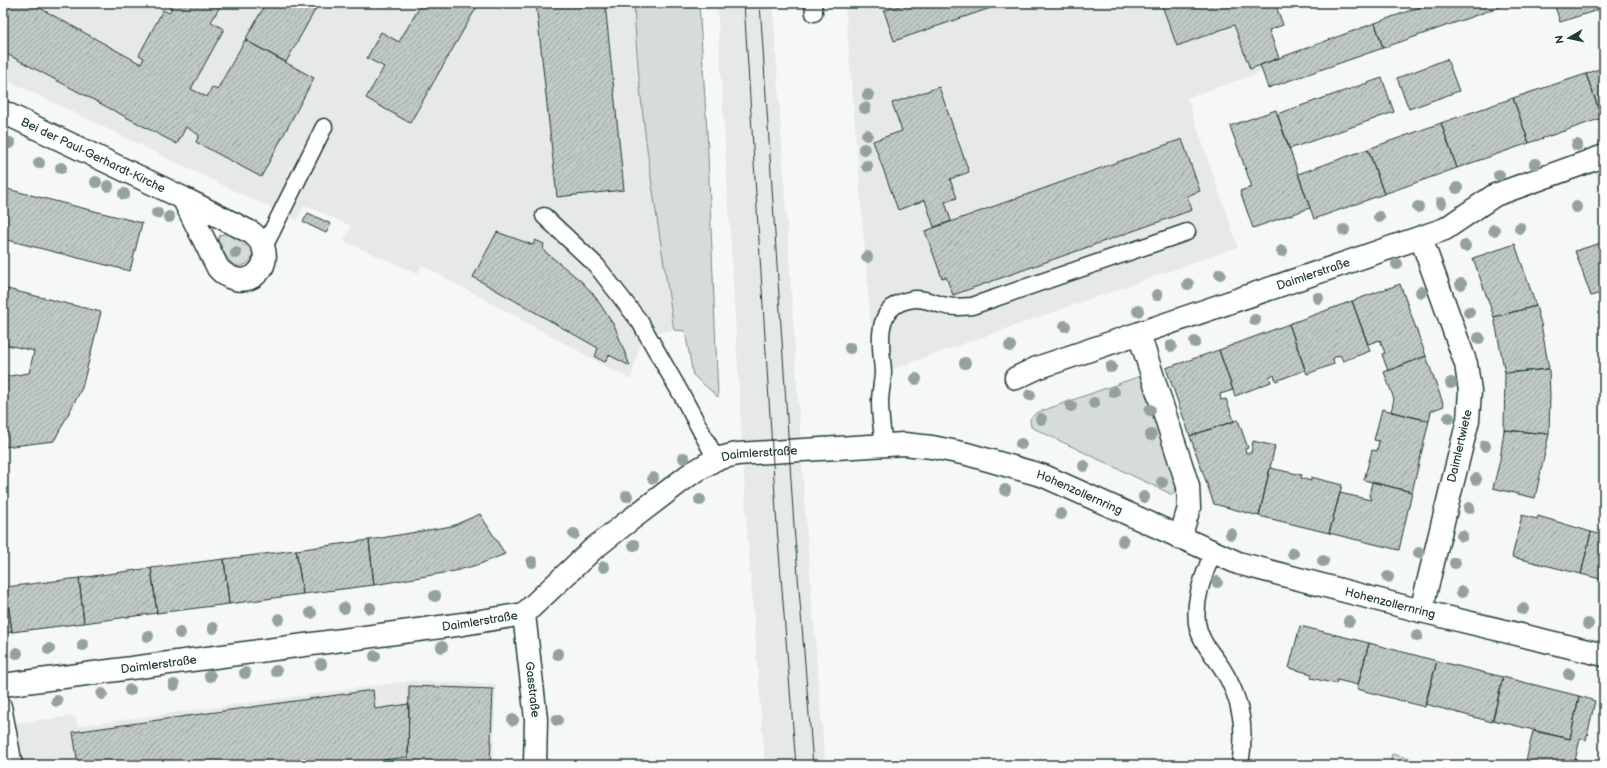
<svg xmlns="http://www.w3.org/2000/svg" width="1607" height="768" viewBox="0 0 1607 768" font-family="'Balsamiq Sans',sans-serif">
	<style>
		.built { fill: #e6e9e8 }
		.grass { fill: url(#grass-tufts); stroke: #7a8c88 }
		.park { fill: #d6dcdb; stroke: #7a8c88 }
		.building { fill: url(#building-hatch); stroke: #1f3d34 }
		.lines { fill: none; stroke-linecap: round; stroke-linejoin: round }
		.service-casing { stroke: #1f3d34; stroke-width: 19 }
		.minor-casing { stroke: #1f3d34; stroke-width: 25 }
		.service { stroke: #fff; stroke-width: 16 }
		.minor { stroke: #fff; stroke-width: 22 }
		.tram { stroke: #1f3d34; stroke-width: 1 }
		.tree { fill: #94a29e }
		.labels { text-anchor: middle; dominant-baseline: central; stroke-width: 3; stroke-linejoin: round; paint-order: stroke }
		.street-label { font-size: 12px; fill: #1f3d34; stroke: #fff }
	</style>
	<defs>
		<pattern id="grass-tufts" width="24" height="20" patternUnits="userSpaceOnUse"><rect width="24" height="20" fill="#d6dcdb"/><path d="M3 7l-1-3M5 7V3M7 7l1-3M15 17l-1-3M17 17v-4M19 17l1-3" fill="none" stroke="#b7bebd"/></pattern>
		<pattern id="building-hatch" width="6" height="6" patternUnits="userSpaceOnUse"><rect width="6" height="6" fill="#c0c9c6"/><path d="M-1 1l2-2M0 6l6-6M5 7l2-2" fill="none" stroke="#9ba4a2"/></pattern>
	</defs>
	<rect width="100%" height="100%" fill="#f6f7f7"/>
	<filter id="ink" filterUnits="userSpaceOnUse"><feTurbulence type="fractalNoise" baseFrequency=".025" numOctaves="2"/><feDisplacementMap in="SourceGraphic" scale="8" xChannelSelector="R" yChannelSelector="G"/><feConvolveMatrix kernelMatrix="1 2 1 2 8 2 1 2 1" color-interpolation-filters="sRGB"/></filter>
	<g filter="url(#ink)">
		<path class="built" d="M3,3H634L636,56L644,125L674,330L642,335L631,380L422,265L418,274L344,241L351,226L304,205L297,220L245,196L3,78Z
			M717,3H773L806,525L825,765H765L747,528Z
			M845,3H1275L1283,25L1269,30L1279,58L1260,65L1262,72L1187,98L1238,247L875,375Z
			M409,681L496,684L493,765H3V724L75,716L77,726Z"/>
		<path class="grass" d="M224,234C231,236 241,238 247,243C261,252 246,274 232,263C226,259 221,246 218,240L220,235Z"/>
		<path class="park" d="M634,3H699L707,131L718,397L693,375L685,331L674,330C658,221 638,113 634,3Z
			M1143,375L1178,483L1173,495L1031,427L1030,419L1036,413Z
			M1392,754L1432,765H1390Z"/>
		<path class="building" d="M3,3H40L38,7L141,64L144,58L139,55L163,10L169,13L172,8L163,3H222L211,22L224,29L191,89L207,97L212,87L217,90L245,40L314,78L261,177L196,142L199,135L186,127L177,144L3,52Z
			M266,3H319L286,62L245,40Z
			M422,3H479L410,123L366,98L384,67L367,58L381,32L399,42Z
			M536,3H605L624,190L557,197Z
			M907,3H1005L894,41L884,11Z
			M1161,3H1275L1283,25L1269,30L1279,58L1250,69L1234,25L1177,46Z
			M1431,3H1511L1383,48L1375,23Z
			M1554,3H1604V8L1560,22Z
			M1375,23L1383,48L1268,88L1260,65Z
			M1447,59L1459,91L1409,109L1397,78Z
			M1604,67V117L1602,118L1586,74Z
			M1586,74L1602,118L1529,143L1513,98Z
			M1382,78L1394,112L1289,149L1277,114Z
			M939,87L969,172L950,179L957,198L945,202L951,221L934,227L925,200L898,210L873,141L902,131L892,103Z
			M1513,98L1529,143L1457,168L1441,123Z
			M1276,110L1310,208L1253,228L1240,191L1252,187L1230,126Z
			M1441,123L1457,168L1384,194L1368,149Z
			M1182,139L1200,191L1187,196L1192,210L953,295L946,277L942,278L925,231Z
			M1368,149L1384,194L1314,219L1298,174Z
			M3,188L142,223L130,271L3,239Z
			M308,213L331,224L326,233L303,222Z
			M497,232L533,245L535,240L544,244L543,250L581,281L594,295L615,327L630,366L609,355L605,362L595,357L598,348L473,277Z
			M1604,242V292L1591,296L1575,251Z
			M1515,244L1536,306L1494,317L1473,258Z
			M1400,284L1426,356L1388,371L1382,354L1385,353L1380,340L1368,344L1352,301Z
			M3,288L101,312L82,388L54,441L4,447L3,445V377L29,373L34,351L3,344Z
			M1352,301L1370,351L1343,361L1340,355L1333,358L1334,364L1307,374L1289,324Z
			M1536,306L1541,324L1549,369L1505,373L1494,317Z
			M1289,324L1305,370L1276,381L1274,375L1269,377L1271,382L1235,396L1219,350Z
			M1219,350L1233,390L1220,394L1221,400L1226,399L1234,421L1190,436L1166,368Z
			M1426,356L1444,406L1431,411L1429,421L1391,412L1394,399L1384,372Z
			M1549,369L1550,395L1549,434L1504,430L1505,373Z
			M1382,409L1429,421L1412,492L1364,480L1372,450L1377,451L1379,441L1374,440Z
			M1238,420L1248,448L1245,449L1246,453H1251L1253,441L1275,446L1259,516L1214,504L1190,436Z
			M1504,430L1549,434L1535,498L1493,488L1500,460Z
			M1270,468L1302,475L1301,478L1311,481V477L1342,485L1329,533L1259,516Z
			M1372,482L1412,492L1399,550L1329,533L1340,493L1371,500L1369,495Z
			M480,514L505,554L480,564L455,571L374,585L369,540L452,526Z
			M1522,515L1537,519L1538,516L1591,532L1581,574L1512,557Z
			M1591,532L1603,535L1604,532V580L1581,574Z
			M369,540L374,585L303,594L296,550Z
			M296,550L303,594L229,604L224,559Z
			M224,559L229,604L157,613L151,568Z
			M151,568L157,613L84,623L79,578Z
			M79,578L84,623L12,632L6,587Z
			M6,587L12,632L3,633V588Z
			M1300,626L1369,643L1358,685L1337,680L1336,684L1311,678L1312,674L1289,668Z
			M1369,643L1437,661L1425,707L1357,689Z
			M1437,661L1503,677L1492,722L1425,704Z
			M1503,677L1579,696L1570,739L1493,720Z
			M409,686L493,689L490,765H408Z
			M373,690L375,709L409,704L408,757L383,760L384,765H78L73,732Z
			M1579,696L1595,701L1586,740L1580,739L1574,765H1525L1533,731L1570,739Z"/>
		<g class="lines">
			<g class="service-casing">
				<path id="service" d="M813,3L814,13
					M544,216L596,265L640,322L684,399L716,459
					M264,247L324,127
					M884,445C882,431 880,416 880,402C880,392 883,382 883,371C881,345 873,307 909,300C921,297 931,302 942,305C952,308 962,307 972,306L1187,232
					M1213,552C1204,575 1194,597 1197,623C1200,642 1212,653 1222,668C1242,700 1246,729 1240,765
					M3,706L14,765"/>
			</g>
			<g class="minor-casing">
				<g id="minor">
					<path id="s1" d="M3,112L183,198L252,233C285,259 247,300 218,268L183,198"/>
					<path d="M1421,238L1466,364L1470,391L1468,420L1421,611"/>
					<path d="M1139,334L1188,486L1189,508L1180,538"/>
					<path id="s2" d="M1016,378L1037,368L1445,229L1495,195L1604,156"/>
					<path id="s3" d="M524,614L536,719L535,765"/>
					<path id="s4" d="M3,685L463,624L524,614L593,549L621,527L689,475L709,463L716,459L737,454L904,444L932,447L967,454L1044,476L1238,563L1421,611L1604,655"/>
				</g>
			</g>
			<use href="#service" class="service"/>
			<use href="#minor" class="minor"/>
			<path class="tram" d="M744,3L777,527L796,765
				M760,3L794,526L813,765"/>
		</g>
		<g class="tree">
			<circle cx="868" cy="95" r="6"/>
			<circle cx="865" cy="108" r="6"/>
			<circle cx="867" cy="135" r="6"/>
			<circle cx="10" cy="143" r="6"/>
			<circle cx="1577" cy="145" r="6"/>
			<circle cx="864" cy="149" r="6"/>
			<circle cx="39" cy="163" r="6"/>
			<circle cx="1535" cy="164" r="6"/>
			<circle cx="867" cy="166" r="6"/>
			<circle cx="61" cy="168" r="6"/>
			<circle cx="1499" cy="175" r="6"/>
			<circle cx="96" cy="182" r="6"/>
			<circle cx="108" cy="186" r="6"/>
			<circle cx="1457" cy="188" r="6"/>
			<circle cx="124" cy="194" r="6"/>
			<circle cx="1441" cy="203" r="6"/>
			<circle cx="1418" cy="207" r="6"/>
			<circle cx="1576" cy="207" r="6"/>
			<circle cx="157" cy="213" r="6"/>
			<circle cx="169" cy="217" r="6"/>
			<circle cx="1379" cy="217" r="6"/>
			<circle cx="1520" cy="228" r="6"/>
			<circle cx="1344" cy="230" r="6"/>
			<circle cx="1494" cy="230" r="6"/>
			<circle cx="1465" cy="246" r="6"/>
			<circle cx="1282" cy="251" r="6"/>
			<circle cx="236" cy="253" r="6"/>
			<circle cx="867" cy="257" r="6"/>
			<circle cx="1397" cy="264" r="6"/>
			<circle cx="1220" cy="274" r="6"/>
			<circle cx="1188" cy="284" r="6"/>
			<circle cx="1461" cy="284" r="6"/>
			<circle cx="1421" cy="292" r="6"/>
			<circle cx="1157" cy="295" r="6"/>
			<circle cx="1318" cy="298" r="6"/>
			<circle cx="1138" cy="311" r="6"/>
			<circle cx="1469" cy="312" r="6"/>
			<circle cx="1255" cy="320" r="6"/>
			<circle cx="1065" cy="326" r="6"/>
			<circle cx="1479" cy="338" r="6"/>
			<circle cx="1195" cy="342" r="6"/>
			<circle cx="1010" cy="346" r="6"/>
			<circle cx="1171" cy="346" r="6"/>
			<circle cx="850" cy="348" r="6"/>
			<circle cx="965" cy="363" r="6"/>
			<circle cx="1111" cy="367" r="6"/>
			<circle cx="916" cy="379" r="6"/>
			<circle cx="1451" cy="383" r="6"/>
			<circle cx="1114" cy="392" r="6"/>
			<circle cx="1030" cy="395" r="6"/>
			<circle cx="1094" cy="403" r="6"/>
			<circle cx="1071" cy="406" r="6"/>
			<circle cx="1150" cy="410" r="6"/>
			<circle cx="1449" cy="418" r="6"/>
			<circle cx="1041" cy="419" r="6"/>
			<circle cx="1151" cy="435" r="6"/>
			<circle cx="1021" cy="444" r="6"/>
			<circle cx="1485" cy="446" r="6"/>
			<circle cx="684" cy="458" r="6"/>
			<circle cx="1084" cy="466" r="6"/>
			<circle cx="653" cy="478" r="6"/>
			<circle cx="1476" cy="479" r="6"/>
			<circle cx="1162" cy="482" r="6"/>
			<circle cx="1005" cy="490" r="6"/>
			<circle cx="627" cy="496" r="6"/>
			<circle cx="1144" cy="497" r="6"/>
			<circle cx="700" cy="500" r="6"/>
			<circle cx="1469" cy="508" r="6"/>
			<circle cx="1061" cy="514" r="6"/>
			<circle cx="574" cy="534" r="6"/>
			<circle cx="1231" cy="534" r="6"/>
			<circle cx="1462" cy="536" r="6"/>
			<circle cx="1123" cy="541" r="6"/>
			<circle cx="634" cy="545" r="6"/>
			<circle cx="1293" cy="553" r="6"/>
			<circle cx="1419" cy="553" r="6"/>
			<circle cx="1323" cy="561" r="6"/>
			<circle cx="532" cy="562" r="6"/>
			<circle cx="1455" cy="563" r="6"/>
			<circle cx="604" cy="567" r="6"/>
			<circle cx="1388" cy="577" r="6"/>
			<circle cx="1217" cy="582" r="6"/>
			<circle cx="1462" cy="592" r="6"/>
			<circle cx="435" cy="596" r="6"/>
			<circle cx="344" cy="608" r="6"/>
			<circle cx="370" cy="608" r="6"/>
			<circle cx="1523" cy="609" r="6"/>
			<circle cx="311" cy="613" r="6"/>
			<circle cx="279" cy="619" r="6"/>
			<circle cx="1349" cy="621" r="6"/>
			<circle cx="1588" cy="624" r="6"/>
			<circle cx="213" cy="628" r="6"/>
			<circle cx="180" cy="633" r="6"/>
			<circle cx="148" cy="636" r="6"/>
			<circle cx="1417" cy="636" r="6"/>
			<circle cx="83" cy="645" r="6"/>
			<circle cx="442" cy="647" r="6"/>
			<circle cx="49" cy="649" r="6"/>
			<circle cx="17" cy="653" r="6"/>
			<circle cx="558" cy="654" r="6"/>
			<circle cx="375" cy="656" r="6"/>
			<circle cx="321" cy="664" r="6"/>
			<circle cx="276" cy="671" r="6"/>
			<circle cx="245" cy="673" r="6"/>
			<circle cx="1569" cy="674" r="6"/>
			<circle cx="210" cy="676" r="6"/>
			<circle cx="174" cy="685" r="6"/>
			<circle cx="130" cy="690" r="6"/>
			<circle cx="102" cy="694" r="6"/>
			<circle cx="57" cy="701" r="6"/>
			<circle cx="513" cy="720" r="6"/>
			<circle cx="557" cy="720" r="6"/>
		</g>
	</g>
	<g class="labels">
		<g class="street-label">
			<text stroke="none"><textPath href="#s1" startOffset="100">Bei der Paul-Gerhardt-Kirche</textPath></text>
			<text stroke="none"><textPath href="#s2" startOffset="315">Daimlerstraße</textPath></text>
			<text transform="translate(1460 446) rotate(-77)">Daimlertwiete</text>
			<text stroke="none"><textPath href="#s4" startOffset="817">Daimlerstraße</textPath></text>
			<text stroke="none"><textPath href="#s4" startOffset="1145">Hohenzollernring</textPath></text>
			<text stroke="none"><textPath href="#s4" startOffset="1476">Hohenzollernring</textPath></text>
			<text stroke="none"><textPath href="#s4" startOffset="481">Daimlerstraße</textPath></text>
			<text stroke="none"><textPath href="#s4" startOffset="157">Daimlerstraße</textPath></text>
			<text stroke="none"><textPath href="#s3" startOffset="76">Gasstraße</textPath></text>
		</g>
	</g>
	<rect width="1607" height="768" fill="none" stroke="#fff" stroke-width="16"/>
	<rect x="8" y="8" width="1591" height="752" fill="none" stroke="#1f3d34" stroke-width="1.5" filter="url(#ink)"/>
	<g transform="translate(1569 38) rotate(261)" stroke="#ffffff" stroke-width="3" paint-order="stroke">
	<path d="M0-3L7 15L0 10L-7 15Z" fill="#1f3d34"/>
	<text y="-6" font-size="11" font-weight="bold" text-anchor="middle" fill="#1f3d34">N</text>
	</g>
</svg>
